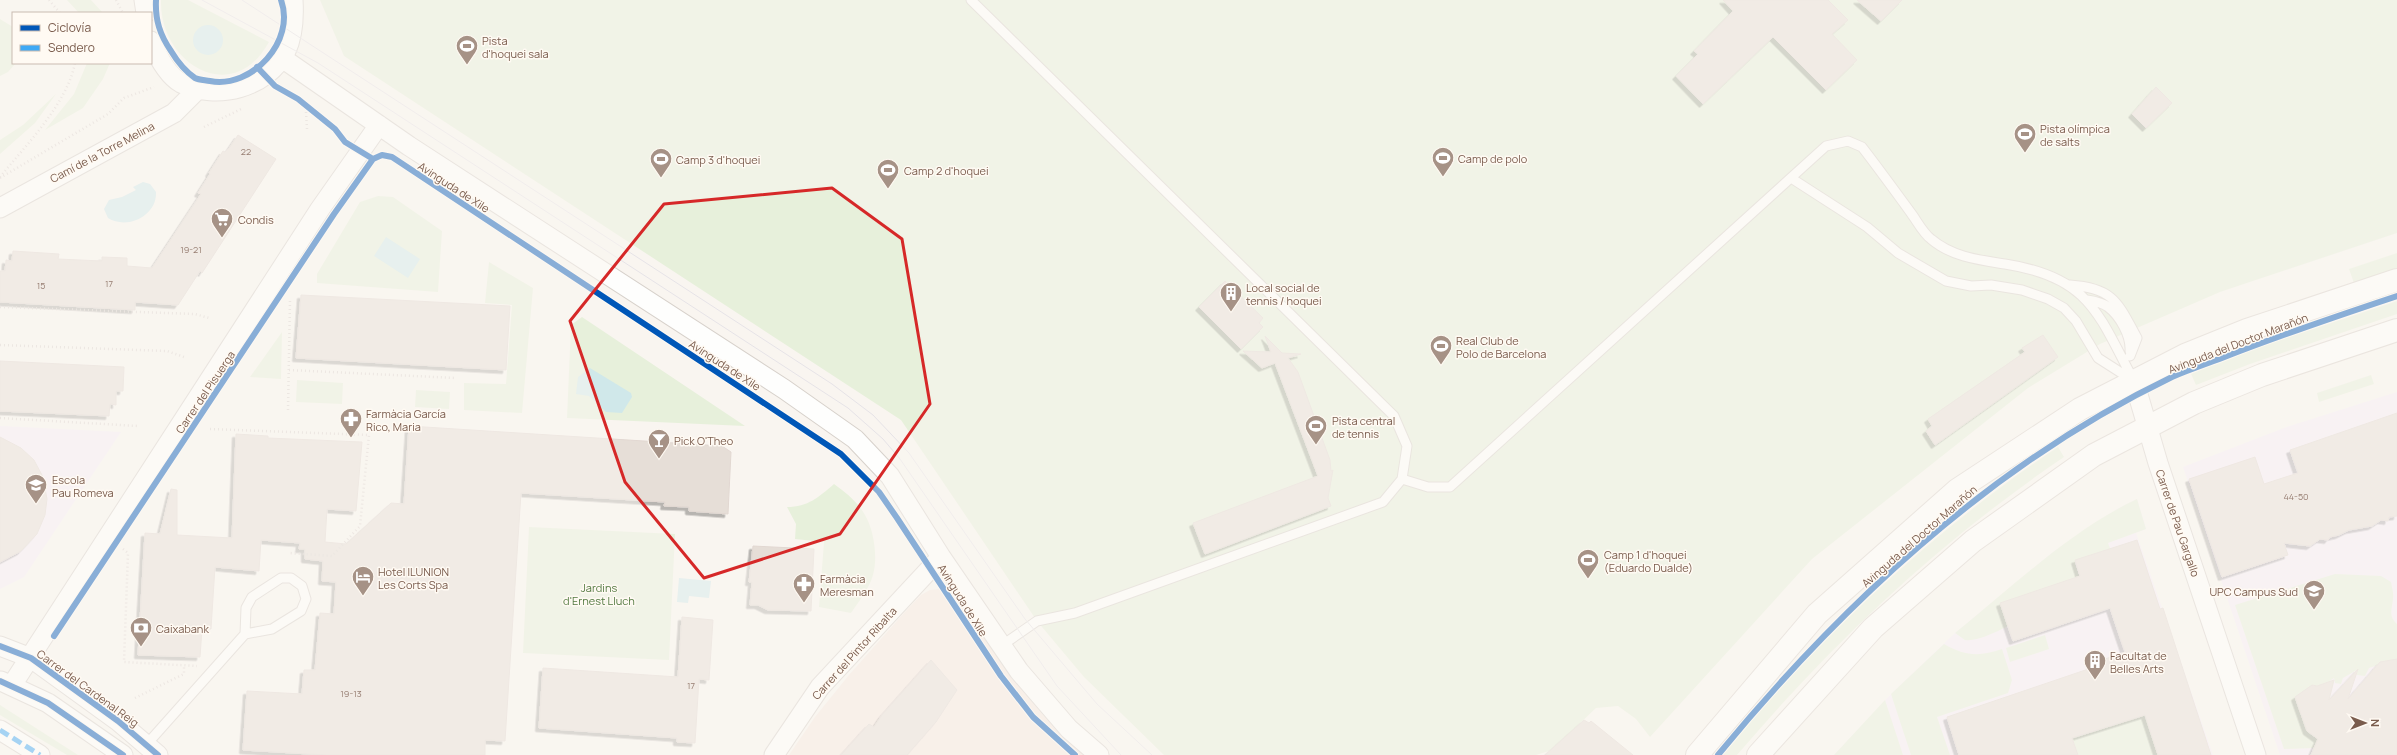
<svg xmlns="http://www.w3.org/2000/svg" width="2397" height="755" viewBox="0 0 2397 755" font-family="Manrope,sans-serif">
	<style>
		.commercial { fill: #f6e8e1 }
		.education { fill: #f6eef6 }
		.green { fill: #e7f0db }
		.water { fill: #d0e8ea }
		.building { fill: #e6ded7; stroke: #e2d8d2; filter: url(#shadow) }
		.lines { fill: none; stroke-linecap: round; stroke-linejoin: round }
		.lane-casing { stroke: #d7d1cb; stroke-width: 11 }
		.street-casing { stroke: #d7d1cb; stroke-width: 21 }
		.secondary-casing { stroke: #d9d2cb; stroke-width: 24 }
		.path { stroke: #dcd5d0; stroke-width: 2.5; stroke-dasharray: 1 3; stroke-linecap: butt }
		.lane { stroke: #fefefd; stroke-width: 9 }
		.street { stroke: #fefefd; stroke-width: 19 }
		.secondary { stroke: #fefefd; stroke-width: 22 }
		.tram { stroke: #e6e3e7; stroke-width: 1 }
		.quiet { stroke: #3fa9f5; stroke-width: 5; stroke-dasharray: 10 5; stroke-linecap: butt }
		.cycleway-casing { stroke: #fffaf3; stroke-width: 8 }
		.cycleway { stroke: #0057b8; stroke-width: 6 }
		.marked { fill: none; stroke: #d62828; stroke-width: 3; stroke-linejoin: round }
		.labels { text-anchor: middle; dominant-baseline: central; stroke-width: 3; stroke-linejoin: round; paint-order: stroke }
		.number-label { font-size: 9px; fill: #977e72 }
		.poi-label { font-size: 11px; fill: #7a5c4d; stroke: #fffaf3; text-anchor: start }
		.street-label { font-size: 11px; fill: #7a5c4d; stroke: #fffaf3 }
		.park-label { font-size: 11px; fill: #537a41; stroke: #fffaf3 }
	</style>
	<defs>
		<filter id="shadow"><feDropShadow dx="-3.5" dy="3.5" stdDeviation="0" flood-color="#0004"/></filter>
	</defs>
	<rect width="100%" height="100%" fill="#f9f5f0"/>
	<path class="commercial" d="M942,589L957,597L1085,755H789L815,717L849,675L904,613L921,595L930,590Z"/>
	<path class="education" d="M2397,392V755H2280L2183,467L2284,428Z
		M0,426L121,432L24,577L0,589Z
		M2137,499L2146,529L2136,533L2213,755H1834L1891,694L1955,633L2053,552L2117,509Z"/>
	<path class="green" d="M67,0H91L103,13H79Z
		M161,0H188L269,42C233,108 159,64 161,0Z
		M320,0H2397V233L2220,292L2100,344L2028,388L1812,559L1650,737L1636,719L1618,706L1596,708L1552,750L1536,755H1164L1084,677L1037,621L901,420L344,56Z
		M0,19L13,27V63H16L8,72L0,76Z
		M87,63H110L103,79L83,108L45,130L74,94Z
		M56,94L35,123L0,154V140L23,125Z
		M378,196L393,197L442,231L438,292L317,283V274L360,202Z
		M2397,253V268L2354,283L2349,269Z
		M489,262L533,288L522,413L464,410V383L506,384L512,305L485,303Z
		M2397,301V314L2250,364L2196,385L2191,374L2244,352Z
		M582,317L745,426L567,418L571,325Z
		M282,332L281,379L250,377Z
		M2371,375L2374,384L2319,402L2317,393Z
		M297,380L343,383L342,404L296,402Z
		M416,390L450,392L449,409L415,407Z
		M2058,447L2064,457C1939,542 1836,639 1737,755H1721C1820,638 1930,532 2058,447Z
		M834,484C845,492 858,502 865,515C874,530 878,558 873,575C869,589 859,601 851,613L819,607L824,542L795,539L796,524L787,507C808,507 819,497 834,484Z
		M2137,499L2146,529L2108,543L2111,551L2075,563L2081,581C2058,595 1990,644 1965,640L1955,633C2012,587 2071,530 2137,499Z
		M529,527L675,534L669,660L523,653Z
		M2335,574L2381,576L2391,582C2392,588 2394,594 2393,599C2392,609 2388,616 2397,624V659L2369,668L2365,676L2357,675V670L2343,678L2341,684L2335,683L2334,678L2319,689L2313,685C2308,690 2301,691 2296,697L2321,737L2314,748L2284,749L2235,605Z
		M2045,635L2049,649L2010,662L2006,648Z
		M1944,644C1965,656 1979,657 2002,649L2012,680L2008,693L1937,717L1950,755H1911L1891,694Z
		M1885,700L1903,755H1834Z
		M0,705L78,755H67L0,715Z
		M2145,715L2158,755H2078L2072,738Z"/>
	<path class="water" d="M193 40a15 15 0 1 1 30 0a15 15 0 1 1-30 0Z
		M143,182L150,184L156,192C157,216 127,230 108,218L104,209L109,200L122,197L136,190L133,187Z
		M386,237L420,259L408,278L374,256Z
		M590,368L631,393L632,397L622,413L606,412L589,396L576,394L578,377Z
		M679,578L711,581L709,598L689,596L688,603L677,602Z"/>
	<path class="building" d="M1723,0H1828L1848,20L1832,34L1857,60L1826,90L1773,37L1703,104L1676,76L1698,54L1694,51L1733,11Z
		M1857,0H1902L1881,21Z
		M2156,87L2172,103L2146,128L2132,114Z
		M238,135L276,159L202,273L200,271L178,305L135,302V310L0,302V271H5L6,260L12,261L13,251L59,254L58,259L102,261V257L127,258V266L152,268L201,194L198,193L210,174L209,173L223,151L225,152L230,147Z
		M1225,281L1263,318L1259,323L1263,327L1241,349L1199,307Z
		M301,295L510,306L506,370L296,358Z
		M2043,335L2058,357L1935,445L1926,431L1932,426L1928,419L2025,352L2022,348Z
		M1265,336L1282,353L1301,354L1288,358L1298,372L1330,460L1331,471L1333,470L1328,498L1331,506L1205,554L1193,523L1318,476L1275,363L1262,368L1243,351L1271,352Z
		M0,361L124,367L123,391H116V405L110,404L109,416L0,411Z
		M2397,413V516L2389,517L2388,521L2381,520L2372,526L2349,530L2339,535L2330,537L2328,540L2320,539L2310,546L2284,543L2288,555L2222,577L2189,479L2255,457L2264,484L2298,473L2290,450Z
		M409,426L722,446L731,452L728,514L689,511V507L664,506L665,502L521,493L505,741L485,740V755H326L243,750L247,691L302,694L304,670H315L320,613L334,614L336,582L322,581L323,561L305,559V549H299L300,543L261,540L259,571L215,567L211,629H202L200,657L138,655L145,533L160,534L171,489L177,490V535L232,538L236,434L268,436V438L362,442L356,511L327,509L325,542L346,544L391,503L404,504Z
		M0,437L21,448L34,460L43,477L47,499L45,515L37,534L21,551L0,562Z
		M2137,540L2160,609L2163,608L2211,755H2158L2145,715L2072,738L2078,755H1959L1947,717L2106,663L2105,659L2125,652L2110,608L2013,641L2000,603L2080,576L2075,560Z
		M753,546L814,549L811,611L768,610L758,605H750L752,582H749Z
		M682,617L713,620L709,680L699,679L695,743L677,742V738L539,728L543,668L678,677Z
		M2397,659V755H2311L2318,739L2307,731L2295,697L2312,685L2317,686L2334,680L2329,700L2358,669L2348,699L2380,662Z
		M931,660L957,690L936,722L907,755H841L869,724L874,727L882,715Z
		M1584,720L1589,723L1591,721L1633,755H1545Z"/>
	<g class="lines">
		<g class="lane-casing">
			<path id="lane" d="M971,0L1394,416L1407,446L1402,479L1383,502L1075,613L1037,621L1001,646
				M1791,178L1867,227L1898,253L1946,281L1971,286L1991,285L2022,290L2048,299L2064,308L2076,321L2098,358L2134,381
				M2070,285C2114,288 2118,303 2137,338L2130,356
				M2087,300C2094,301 2103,303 2108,307C2120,316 2131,336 2130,351
				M1402,479L1428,487H1450L1826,146L1848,141L1862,147C1879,169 1895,191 1911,213C1917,221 1923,233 1931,239C1952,257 1979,260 2005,264C2090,277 2098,314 2134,381
				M147,744L245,634L272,629L301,611L306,599L302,586L291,578H281L252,597L246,608L245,634"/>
		</g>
		<g class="street-casing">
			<path id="street" d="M144,0L146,13
				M151,41C157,55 167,75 181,83C217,101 267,88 286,51C293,36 294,16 293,0
				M282,58L409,146L784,389L855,439L890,476L941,557L1019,671L1069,729L1099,755
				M0,208L174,113L198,89
				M2134,381L2158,463L2256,755
				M0,646L31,658L118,721L158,755
				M1,681L48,703L123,755
				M12,685L320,209L379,125
				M0,730L40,755
				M774,755L820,687L941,557"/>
		</g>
		<g class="secondary-casing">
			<path id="secondary" d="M1697,755L1817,614L1957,490L2080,409L2185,355L2247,330L2397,280
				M1758,755L1873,628L1973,541L2094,455L2194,403L2262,375L2397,330"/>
		</g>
		<path class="path" d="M49,0L60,13
			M116,0L123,13
			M306,112L307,129
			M204,127L241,109
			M0,177C26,145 67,104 75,63
			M0,178L108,114L124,98L154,87
			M0,307L195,314L209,318
			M0,345L167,351L184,357
			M289,370L456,378
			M288,410L290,300
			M0,418L138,426
			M210,429L369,435L360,526L332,556L289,553
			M123,549L128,553L124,662L197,666
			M135,698L184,674V665"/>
		<use href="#lane" class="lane"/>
		<use href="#street" class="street"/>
		<use href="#secondary" class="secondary"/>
		<path class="tram" d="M202,0L318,63L848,408L883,439L900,459L1057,686L1121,755
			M242,0L832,384L873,415L909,453L1025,619L1097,704L1152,755"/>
		<path class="quiet" d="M0,730L40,755"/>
		<g class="cycleway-casing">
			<path id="cycleway" d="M156,0C155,20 160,35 171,51C177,61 185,71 195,78C199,80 205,80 210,81C252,89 296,41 281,0
				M257,67L275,86L298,99L335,129L345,142L373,159
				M54,636L334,214L373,159L382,155L392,157L841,454L879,492L897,518L1001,676L1033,717L1075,755
				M0,646L31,658L118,721L158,755
				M0,681L48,703L123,755
				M1718,755C1843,603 1993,463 2172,377C2190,369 2209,363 2227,356C2283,334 2340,315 2397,296"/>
		</g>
		<use href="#cycleway" class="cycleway"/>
	</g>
	<path d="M0 0H2397V755H0ZM832,188L902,239L930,404L840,534L704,578L625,482L570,321L664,204Z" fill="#f9f5f0" fill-opacity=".55" fill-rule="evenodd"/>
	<path class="marked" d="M832,188L902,239L930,404L840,534L704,578L625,482L570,321L664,204Z"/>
	<defs>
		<g id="stadium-pin" transform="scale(1.15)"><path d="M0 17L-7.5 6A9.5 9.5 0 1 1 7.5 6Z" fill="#a69286" stroke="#fffaf3"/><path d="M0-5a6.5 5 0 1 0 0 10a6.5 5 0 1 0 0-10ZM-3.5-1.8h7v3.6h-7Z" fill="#fff"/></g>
		<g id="supermarket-pin" transform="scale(1.15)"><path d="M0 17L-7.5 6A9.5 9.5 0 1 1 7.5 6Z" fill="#a69286" stroke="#fffaf3"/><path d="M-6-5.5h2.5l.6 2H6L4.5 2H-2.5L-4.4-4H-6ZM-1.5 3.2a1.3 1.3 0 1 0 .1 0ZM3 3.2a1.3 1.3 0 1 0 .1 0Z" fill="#fff"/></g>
		<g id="building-pin" transform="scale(1.15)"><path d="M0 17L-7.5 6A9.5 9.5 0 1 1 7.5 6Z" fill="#a69286" stroke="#fffaf3"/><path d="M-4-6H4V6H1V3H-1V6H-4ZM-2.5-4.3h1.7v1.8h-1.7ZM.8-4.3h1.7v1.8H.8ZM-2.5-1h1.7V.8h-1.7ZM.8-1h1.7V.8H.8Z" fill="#fff"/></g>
		<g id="pharmacy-pin" transform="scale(1.15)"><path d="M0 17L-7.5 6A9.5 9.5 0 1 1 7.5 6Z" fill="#a69286" stroke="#fffaf3"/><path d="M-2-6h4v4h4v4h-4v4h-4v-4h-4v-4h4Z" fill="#fff"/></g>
		<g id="bar-pin" transform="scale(1.15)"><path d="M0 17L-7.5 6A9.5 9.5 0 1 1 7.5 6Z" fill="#a69286" stroke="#fffaf3"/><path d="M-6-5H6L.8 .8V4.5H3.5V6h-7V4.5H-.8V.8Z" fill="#fff"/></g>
		<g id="school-pin" transform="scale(1.15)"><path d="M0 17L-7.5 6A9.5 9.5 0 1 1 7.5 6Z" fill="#a69286" stroke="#fffaf3"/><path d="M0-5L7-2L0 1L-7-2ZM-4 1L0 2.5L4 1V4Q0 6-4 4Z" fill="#fff"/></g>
		<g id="hotel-pin" transform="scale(1.15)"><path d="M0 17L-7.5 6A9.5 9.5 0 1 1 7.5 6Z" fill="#a69286" stroke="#fffaf3"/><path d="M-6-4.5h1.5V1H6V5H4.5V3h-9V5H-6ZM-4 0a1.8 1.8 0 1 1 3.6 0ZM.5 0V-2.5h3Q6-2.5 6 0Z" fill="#fff"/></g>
		<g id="university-pin" transform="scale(1.15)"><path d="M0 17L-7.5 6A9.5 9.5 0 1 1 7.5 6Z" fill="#a69286" stroke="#fffaf3"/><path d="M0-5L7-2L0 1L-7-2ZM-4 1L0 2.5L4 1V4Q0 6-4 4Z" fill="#fff"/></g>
		<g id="bank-pin" transform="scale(1.15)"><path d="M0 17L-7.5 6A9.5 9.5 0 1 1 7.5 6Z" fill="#a69286" stroke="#fffaf3"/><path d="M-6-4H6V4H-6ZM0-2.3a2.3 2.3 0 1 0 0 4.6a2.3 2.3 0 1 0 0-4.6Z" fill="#fff"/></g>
	</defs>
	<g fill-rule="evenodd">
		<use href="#stadium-pin" x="467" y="46"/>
		<use href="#stadium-pin" x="2025" y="134"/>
		<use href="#stadium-pin" x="1443" y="158"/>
		<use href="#stadium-pin" x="661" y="159"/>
		<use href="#stadium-pin" x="888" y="170"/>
		<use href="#supermarket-pin" x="222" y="219"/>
		<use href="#building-pin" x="1231" y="293"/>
		<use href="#stadium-pin" x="1441" y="346"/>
		<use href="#pharmacy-pin" x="351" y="419"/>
		<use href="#stadium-pin" x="1316" y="426"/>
		<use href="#bar-pin" x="659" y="440"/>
		<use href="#school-pin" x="36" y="485"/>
		<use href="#stadium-pin" x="1588" y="560"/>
		<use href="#hotel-pin" x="363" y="577"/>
		<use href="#pharmacy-pin" x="804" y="584"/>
		<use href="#university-pin" x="2314" y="591"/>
		<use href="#bank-pin" x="141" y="628"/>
		<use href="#building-pin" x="2095" y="661"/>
	</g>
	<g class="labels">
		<g class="number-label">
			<text x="246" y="151">22</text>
			<text x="191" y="249">19-21</text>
			<text x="109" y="283">17</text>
			<text x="41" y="285">15</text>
			<text x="2296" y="496">44-50</text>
			<text x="691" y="685">17</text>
			<text x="351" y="693">19-13</text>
		</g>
		<g class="poi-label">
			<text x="482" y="40">Pista<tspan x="482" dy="13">d'hoquei sala</tspan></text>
			<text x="2040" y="128">Pista olímpica<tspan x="2040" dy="13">de salts</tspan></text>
			<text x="1458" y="158">Camp de polo</text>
			<text x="676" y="159">Camp 3 d'hoquei</text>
			<text x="904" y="170">Camp 2 d'hoquei</text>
			<text x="238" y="219">Condis</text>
			<text x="1246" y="287">Local social de<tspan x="1246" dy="13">tennis / hoquei</tspan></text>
			<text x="1456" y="340">Real Club de<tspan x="1456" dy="13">Polo de Barcelona</tspan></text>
			<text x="366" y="413">Farmàcia García<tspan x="366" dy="13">Rico, Maria</tspan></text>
			<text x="1332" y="420">Pista central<tspan x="1332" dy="13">de tennis</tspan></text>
			<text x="674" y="440">Pick O'Theo</text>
			<text x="52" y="479">Escola<tspan x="52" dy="13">Pau Romeva</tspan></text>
			<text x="1604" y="554">Camp 1 d'hoquei<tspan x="1604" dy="13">(Eduardo Dualde)</tspan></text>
			<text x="378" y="571">Hotel ILUNION<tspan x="378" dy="13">Les Corts Spa</tspan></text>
			<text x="820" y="578">Farmàcia<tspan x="820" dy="13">Meresman</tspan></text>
			<text x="2298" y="591" text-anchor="end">UPC Campus Sud</text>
			<text x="156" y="628">Caixabank</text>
			<text x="2110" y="655">Facultat de<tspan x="2110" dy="13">Belles Arts</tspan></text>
		</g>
		<g class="street-label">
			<text transform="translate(102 152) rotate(-28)">Camí de la Torre Melina</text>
			<text transform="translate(454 187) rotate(33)">Avinguda de Xile</text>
			<text transform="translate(2238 343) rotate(-21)">Avinguda del Doctor Marañón</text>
			<text transform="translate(725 365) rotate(33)">Avinguda de Xile</text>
			<text transform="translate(205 392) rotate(-56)">Carrer del Pisuerga</text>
			<text transform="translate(2178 523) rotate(71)">Carrer de Pau Gargallo</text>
			<text transform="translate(1919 536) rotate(-41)">Avinguda del Doctor Marañón</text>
			<text transform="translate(963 600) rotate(58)">Avinguda de Xile</text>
			<text transform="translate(854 653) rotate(-48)">Carrer del Pintor Ribalta</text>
			<text transform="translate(88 688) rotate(36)">Carrer del Cardenal Reig</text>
		</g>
		<g class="park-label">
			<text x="599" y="587">Jardins<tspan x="599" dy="13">d'Ernest Lluch</tspan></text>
		</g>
	</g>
	<rect x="12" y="12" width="140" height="52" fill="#fffaf3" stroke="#cabbb1"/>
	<rect x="20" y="25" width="20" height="6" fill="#0057b8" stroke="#cabbb1"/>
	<text x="48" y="32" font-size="12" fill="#7a5c4d">Ciclovía</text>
	<rect x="20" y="45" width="20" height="6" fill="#3fa9f5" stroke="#cabbb1"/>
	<text x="48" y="52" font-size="12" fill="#7a5c4d">Sendero</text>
	<g transform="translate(2365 723) rotate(90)" stroke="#fffaf3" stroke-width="3" paint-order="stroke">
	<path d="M0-3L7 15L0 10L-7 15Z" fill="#7a5c4d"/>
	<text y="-6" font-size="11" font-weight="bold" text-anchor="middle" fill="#7a5c4d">N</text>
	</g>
</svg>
